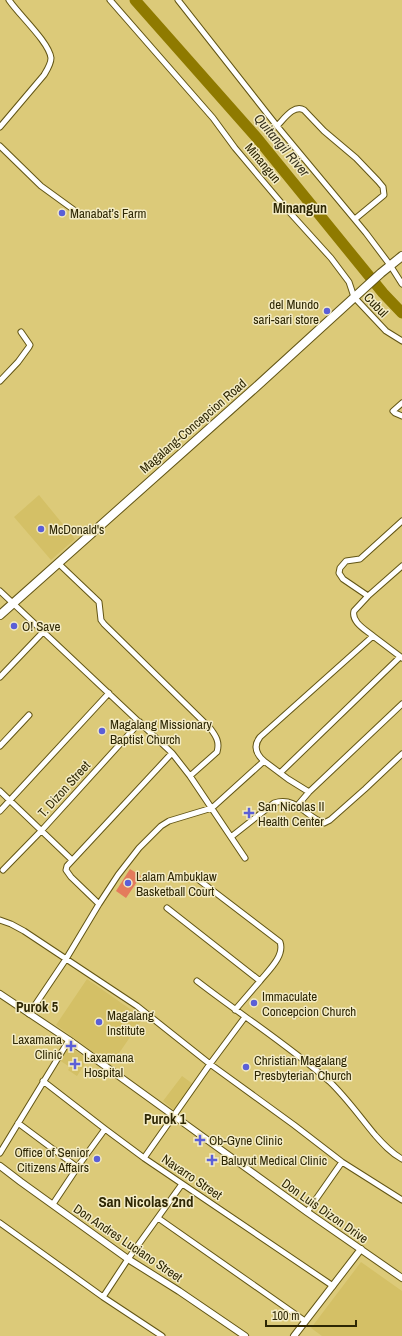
<svg xmlns="http://www.w3.org/2000/svg" width="402" height="1336" viewBox="0 0 402 1336" font-family="'Archivo Narrow',sans-serif">
	<style>
		.built { fill: #d4c066 }
		.green { fill: #e47b5c }
		.lines { fill: none; stroke-linecap: round; stroke-linejoin: round }
		.river { stroke: #8f7a00; stroke-width: 11 }
		.minor-casing { stroke: #625515; stroke-width: 7 }
		.tertiary-casing { stroke: #625515; stroke-width: 8 }
		.primary-casing { stroke: #625515; stroke-width: 10 }
		.minor { stroke: #fff; stroke-width: 5 }
		.tertiary { stroke: #fff; stroke-width: 6 }
		.primary { stroke: #fff; stroke-width: 8 }
		.poi-dot { fill: #5b5fd7; stroke: #f3ebc4; stroke-width: 1.5 }
		.labels { text-anchor: middle; dominant-baseline: central; stroke-width: 3; stroke-linejoin: round; paint-order: stroke }
		.street-label { font-size: 13px; fill: #2e2704; stroke: #f3ebc4 }
		.poi-label { font-size: 13px; fill: #2e2704; stroke: #f3ebc4; text-anchor: start }
		.water-label { font-size: 14px; font-style: italic; fill: #37321d; stroke: #f3ebc4 }
		.neighbourhood-label { font-size: 14px; font-weight: bold; fill: #2e2704; stroke: #f3ebc4 }
		.quarter-label { font-size: 15px; font-weight: bold; fill: #2e2704; stroke: #f3ebc4 }
	</style>
	<rect width="100%" height="100%" fill="#dcca79"/>
	<path class="built" d="M39,495L75,539L51,560L14,517Z
		M87,979L143,1018L111,1065L56,1025Z
		M68,1046L88,1059L77,1076L68,1070L70,1067L59,1060Z
		M182,1076L193,1084L174,1110L163,1101Z
		M361,1262L402,1291V1336H322L311,1328Z"/>
	<path class="green" d="M130,869L141,876L126,898L116,891Z"/>
	<g class="lines">
		<path class="river" d="M135,0L257,138L383,293L402,313"/>
		<g class="minor-casing">
			<path id="minor" d="M110,0L213,118L235,148L283,205L331,258L349,282L354,297L386,331L402,341
				M178,0L277,126L366,233L390,265L402,284
				M277,126C284,119 294,104 304,110L324,131L356,158L378,181L383,187L384,195L355,219
				M0,127L44,75C47,70 51,64 51,58C49,42 19,15 9,0
				M0,146L41,186L74,210
				M0,381L18,362L29,347L30,345L21,332
				M402,403L393,411L395,413L402,416
				M58,563L99,602L101,620L104,624L210,728C216,736 220,742 217,752L190,776
				M0,591L172,753L190,776L245,858
				M368,596L343,579L339,573L340,568L346,561L360,559L402,521
				M373,636C366,630 351,622 354,611L368,596L402,566
				M0,677L44,631
				M0,746L29,715
				M264,761L288,779L309,792
				M280,773L400,657
				M0,791L72,860
				M297,806L309,792L402,704
				M0,811L109,693
				M231,837L274,803C297,796 306,817 324,823L330,820L365,789L402,754
				M3,870L42,830L140,722
				M195,877L280,942C285,956 268,971 260,981
				M99,904L71,877L66,870L67,866L172,753
				M167,908L260,981L235,1010
				M0,920L11,924L24,931L137,1006L210,1064L294,1125L342,1162L402,1200
				M197,981C241,1015 288,1045 329,1081C346,1097 360,1117 375,1135C383,1144 391,1153 402,1159
				M29,1014L66,959L99,904L118,875L139,848L161,826L169,821L212,808L264,761C256,754 253,746 260,737L373,636L402,658
				M43,1081L105,1129L144,1158L333,1286
				M18,1123L77,1167
				M0,1153L69,1040
				M144,1158L210,1064L245,1017
				M53,1204L81,1162L105,1129
				M307,1212L342,1162
				M158,1218L305,1321
				M0,1223L103,1297L162,1336
				M103,1297L128,1259L182,1184"/>
		</g>
		<g class="tertiary-casing">
			<path id="tertiary" d="M0,994L69,1040L307,1212L402,1278
				M0,1166L21,1182L128,1259L179,1291L245,1336
				M294,1336L361,1249"/>
		</g>
		<g class="primary-casing">
			<path id="primary" d="M0,615L256,387L381,273L402,256"/>
		</g>
		<use href="#minor" class="minor"/>
		<use href="#tertiary" class="tertiary"/>
		<use href="#primary" class="primary"/>
	</g>
	<g class="poi-dot">
		<circle cx="62" cy="213" r="4"/>
		<circle cx="327" cy="311" r="4"/>
		<circle cx="41" cy="529" r="4"/>
		<circle cx="14" cy="626" r="4"/>
		<circle cx="102" cy="731" r="4"/>
		<path d="M247 807h4v4h4v4h-4v4h-4v-4h-4v-4h4z"/>
		<circle cx="128" cy="883" r="4"/>
		<circle cx="254" cy="1003" r="4"/>
		<circle cx="99" cy="1022" r="4"/>
		<path d="M69 1040h4v4h4v4h-4v4h-4v-4h-4v-4h4z"/>
		<path d="M73 1058h4v4h4v4h-4v4h-4v-4h-4v-4h4z"/>
		<circle cx="246" cy="1067" r="4"/>
		<path d="M198 1134h4v4h4v4h-4v4h-4v-4h-4v-4h4z"/>
		<circle cx="97" cy="1159" r="4"/>
		<path d="M210 1154h4v4h4v4h-4v4h-4v-4h-4v-4h4z"/>
	</g>
	<g class="labels">
		<g class="street-label">
			<text transform="translate(263 163) rotate(50)">Minangun</text>
			<text transform="translate(376 305) rotate(46)">Cubul</text>
			<text transform="translate(193 426) rotate(-41)">Magalang-Concepcion Road</text>
			<text transform="translate(64 789) rotate(-48)">T. Dizon Street</text>
			<text transform="translate(192 1177) rotate(34)">Navarro Street</text>
			<text transform="translate(325 1211) rotate(35)">Don Luis Dizon Drive</text>
			<text transform="translate(128 1243) rotate(34)">Don Andres Luciano Street</text>
		</g>
		<g class="poi-label">
			<text x="70" y="213">Manabat’s Farm</text>
			<text x="319" y="304" text-anchor="end">del Mundo<tspan x="319" dy="15">sari-sari store</tspan></text>
			<text x="49" y="529">McDonald's</text>
			<text x="22" y="626">O! Save</text>
			<text x="110" y="724">Magalang Missionary<tspan x="110" dy="15">Baptist Church</tspan></text>
			<text x="258" y="806">San Nicolas II<tspan x="258" dy="15">Health Center</tspan></text>
			<text x="136" y="876">Lalam Ambuklaw<tspan x="136" dy="15">Basketball Court</tspan></text>
			<text x="262" y="996">Immaculate<tspan x="262" dy="15">Concepcion Church</tspan></text>
			<text x="107" y="1015">Magalang<tspan x="107" dy="15">Institute</tspan></text>
			<text x="62" y="1039" text-anchor="end">Laxamana<tspan x="62" dy="15">Clinic</tspan></text>
			<text x="84" y="1057">Laxamana<tspan x="84" dy="15">Hospital</tspan></text>
			<text x="254" y="1060">Christian Magalang<tspan x="254" dy="15">Presbyterian Church</tspan></text>
			<text x="209" y="1140">Ob-Gyne Clinic</text>
			<text x="89" y="1152" text-anchor="end">Office of Senior<tspan x="89" dy="15">Citizens Affairs</tspan></text>
			<text x="221" y="1160">Baluyut Medical Clinic</text>
		</g>
		<g class="water-label">
			<text transform="translate(282 145) rotate(50)">Quitangil River</text>
		</g>
		<g class="neighbourhood-label">
			<text x="300" y="208">Minangun</text>
			<text x="37" y="1007">Purok 5</text>
			<text x="165" y="1119">Purok 1</text>
		</g>
		<g class="quarter-label">
			<text x="146" y="1201">San Nicolas 2nd</text>
		</g>
	</g>
	<path d="M266 1320v6h90v-6" fill="none" stroke="#2e2704" stroke-width="2"/>
	<text x="272" y="1320" font-size="12" fill="#2e2704" stroke="#f3ebc4" stroke-width="3" paint-order="stroke">100 m</text>
</svg>
